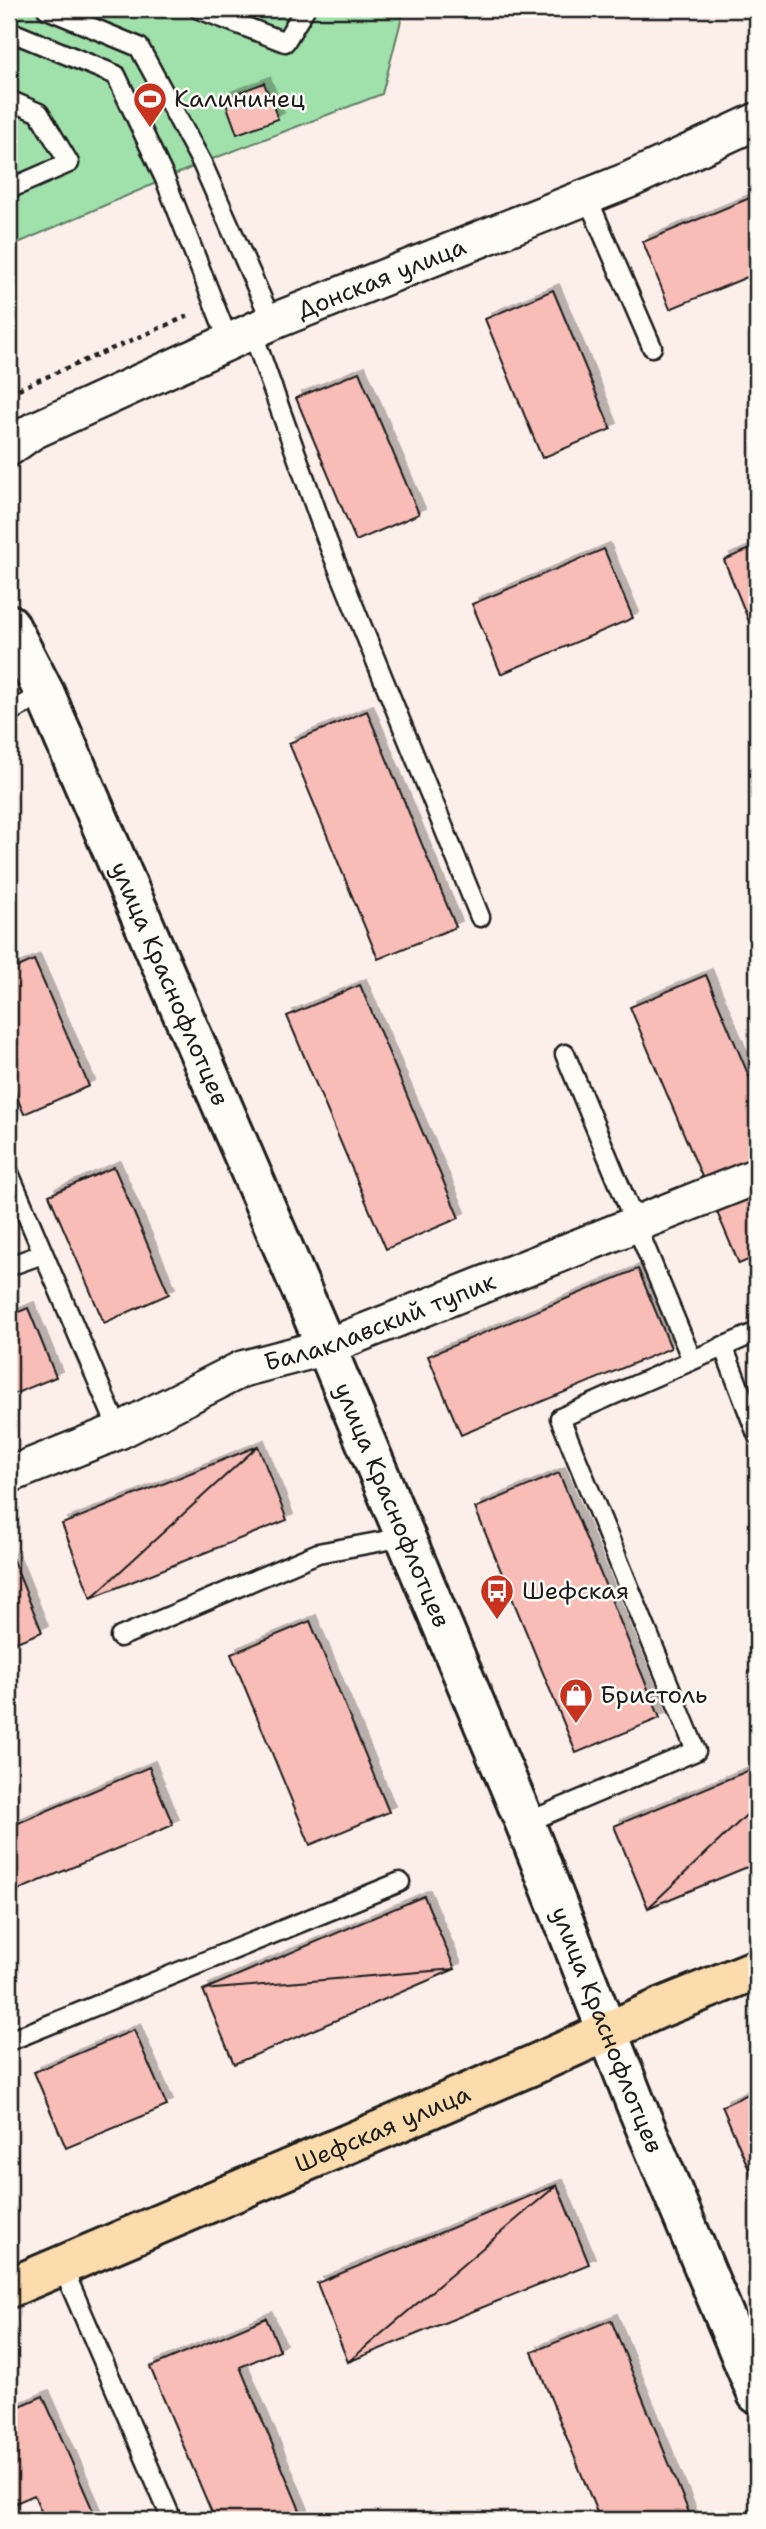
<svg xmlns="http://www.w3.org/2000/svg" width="766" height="2529" viewBox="0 0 766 2529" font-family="'Shantell Sans',sans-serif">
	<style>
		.green { fill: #a0e1ab; stroke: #5e7e64; stroke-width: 2 }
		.building { fill: #f8bdb7; stroke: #1c1c1c; stroke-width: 2; filter: url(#shadow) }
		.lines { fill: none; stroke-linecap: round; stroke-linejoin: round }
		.lane-casing { stroke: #1c1c1c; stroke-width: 23 }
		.street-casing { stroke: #1c1c1c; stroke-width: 40 }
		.secondary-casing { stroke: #1c1c1c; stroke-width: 44 }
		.primary-casing { stroke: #1c1c1c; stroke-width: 44 }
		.path { stroke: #1c1c1c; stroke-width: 4.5; stroke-dasharray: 5 5; stroke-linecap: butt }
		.lane { stroke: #fdfcf7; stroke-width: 18 }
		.street { stroke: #fdfcf7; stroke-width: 35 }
		.secondary { stroke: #fdfcf7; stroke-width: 38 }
		.primary { stroke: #fcdcac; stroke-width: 38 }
		.labels { text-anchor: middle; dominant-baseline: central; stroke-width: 5; stroke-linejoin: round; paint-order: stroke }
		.poi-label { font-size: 24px; fill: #1c1c1c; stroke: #fdfcf7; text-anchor: start }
		.street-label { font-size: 24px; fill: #1c1c1c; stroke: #fdfcf7 }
	</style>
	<defs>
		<filter id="shadow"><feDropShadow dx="6" dy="-6" stdDeviation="0" flood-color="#0004"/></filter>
	</defs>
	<rect width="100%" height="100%" fill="#fcefea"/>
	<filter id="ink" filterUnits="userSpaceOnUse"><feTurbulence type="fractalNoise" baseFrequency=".0143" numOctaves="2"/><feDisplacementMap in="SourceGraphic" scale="14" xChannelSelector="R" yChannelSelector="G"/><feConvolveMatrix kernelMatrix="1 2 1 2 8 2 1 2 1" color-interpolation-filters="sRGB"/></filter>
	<g filter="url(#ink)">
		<path class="green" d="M9,9H404L382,94L202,163L9,247Z"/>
		<path class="building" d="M261,9H279L276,15Z
			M264,83L278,119L237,134L224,98Z
			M757,195V273L670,309L643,242Z
			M553,290L611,429L542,458L485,319Z
			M359,372L419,514L356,541L296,398Z
			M757,546V641L724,560Z
			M604,549L633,618L501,674L472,604Z
			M367,711L456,927L378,959L289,743Z
			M34,960L89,1086L24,1114L9,1079V971Z
			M706,975L757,1095V1256L739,1264L630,1007Z
			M360,985L459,1218L386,1249L287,1016Z
			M114,1167L169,1294L104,1323L49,1195Z
			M638,1269L671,1348L461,1435L428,1356Z
			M28,1308L56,1377L9,1396V1316Z
			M258,1446L287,1520L91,1598Z
			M258,1446L91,1598L62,1524Z
			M559,1473L660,1718L576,1753L475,1508Z
			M12,1558L42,1632L9,1645V1559Z
			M310,1621L389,1812L310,1845L231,1654Z
			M149,1767L173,1825L9,1894V1827Z
			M757,1767V1805L648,1908L614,1826Z
			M757,1805V1863L648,1908Z
			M424,1896L455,1969L203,1990Z
			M455,1969L234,2064L203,1990Z
			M134,2030L167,2106L66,2148L34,2072Z
			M757,2090V2188L722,2106Z
			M557,2185L589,2264L348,2362Z
			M557,2185L348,2362L317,2283Z
			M266,2318L280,2350L240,2367L304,2520H215L150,2367Z
			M611,2320L692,2520H600L532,2352Z
			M43,2396L97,2520H45L34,2495L9,2506V2411Z"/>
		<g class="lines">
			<g class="lane-casing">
				<path id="lane" d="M47,9L139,47L202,163L272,322
					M199,9L285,42L305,9
					M9,31L116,75L165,179L229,342
					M9,100L39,113L69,163L9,189
					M587,197L652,347
					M252,331L328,543L480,917
					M9,712L45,694
					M565,1054L692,1360
					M9,1173L119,1431
					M9,1266L43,1254
					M723,1346L757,1434
					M120,1637L318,1553L405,1537
					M525,1823L696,1751L560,1418L757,1332
					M9,2041L400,1882
					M62,2266L172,2520"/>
			</g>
			<g class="street-casing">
				<g id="street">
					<path id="s1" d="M9,448L33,431L272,322L629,180L757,121"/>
					<path id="s2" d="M9,1475L119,1431L242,1369L326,1347L757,1176"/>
				</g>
			</g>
			<g class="secondary-casing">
				<g id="secondary">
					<path id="s3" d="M9,624L45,694L326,1347L525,1823L637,2107L757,2394"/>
				</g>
			</g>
			<g class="primary-casing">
				<g id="primary">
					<path id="s4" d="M9,2288L533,2065L660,2008L757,1969"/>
				</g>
			</g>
			<path class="path" d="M9,393L188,316"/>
			<use href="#lane" class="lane"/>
			<use href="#street" class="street"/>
			<use href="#secondary" class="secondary"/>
			<use href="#primary" class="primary"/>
		</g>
	</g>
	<defs>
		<g id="stadium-pin" transform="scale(1.75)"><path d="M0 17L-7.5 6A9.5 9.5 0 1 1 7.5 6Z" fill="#c8321e" stroke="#fdfcf7"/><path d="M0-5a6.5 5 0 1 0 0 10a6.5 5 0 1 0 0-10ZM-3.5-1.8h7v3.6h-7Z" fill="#fff"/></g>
		<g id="bus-pin" transform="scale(1.75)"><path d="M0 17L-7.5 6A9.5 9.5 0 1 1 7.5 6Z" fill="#c8321e" stroke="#fdfcf7"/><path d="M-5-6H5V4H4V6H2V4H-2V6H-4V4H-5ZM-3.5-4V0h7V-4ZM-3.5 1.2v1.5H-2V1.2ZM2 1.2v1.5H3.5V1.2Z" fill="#fff"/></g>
		<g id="shop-pin" transform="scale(1.75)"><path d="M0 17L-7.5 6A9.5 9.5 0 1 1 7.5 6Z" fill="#c8321e" stroke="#fdfcf7"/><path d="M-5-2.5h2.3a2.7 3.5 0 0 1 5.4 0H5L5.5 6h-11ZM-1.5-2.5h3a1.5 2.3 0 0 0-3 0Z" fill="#fff"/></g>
	</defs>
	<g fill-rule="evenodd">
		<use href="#stadium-pin" x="150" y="99"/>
		<use href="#bus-pin" x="497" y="1591"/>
		<use href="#shop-pin" x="576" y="1695"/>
	</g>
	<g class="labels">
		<g class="poi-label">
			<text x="174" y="99">Калининец</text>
			<text x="522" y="1591">Шефская</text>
			<text x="600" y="1695">Бристоль</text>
		</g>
		<g class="street-label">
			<text stroke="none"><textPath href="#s1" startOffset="410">Донская улица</textPath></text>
			<text stroke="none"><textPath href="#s3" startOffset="394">улица Краснофлотцев</textPath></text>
			<text stroke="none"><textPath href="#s2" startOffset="402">Балаклавский тупик</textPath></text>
			<text stroke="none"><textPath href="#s3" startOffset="961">улица Краснофлотцев</textPath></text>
			<text stroke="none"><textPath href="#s3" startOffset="1528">улица Краснофлотцев</textPath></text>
			<text stroke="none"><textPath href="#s4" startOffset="406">Шефская улица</textPath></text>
		</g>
	</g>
	<rect width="766" height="2529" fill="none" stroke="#fdfcf7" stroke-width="35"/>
	<rect x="18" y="18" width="731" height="2494" fill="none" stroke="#1c1c1c" stroke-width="2.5" filter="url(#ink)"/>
</svg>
